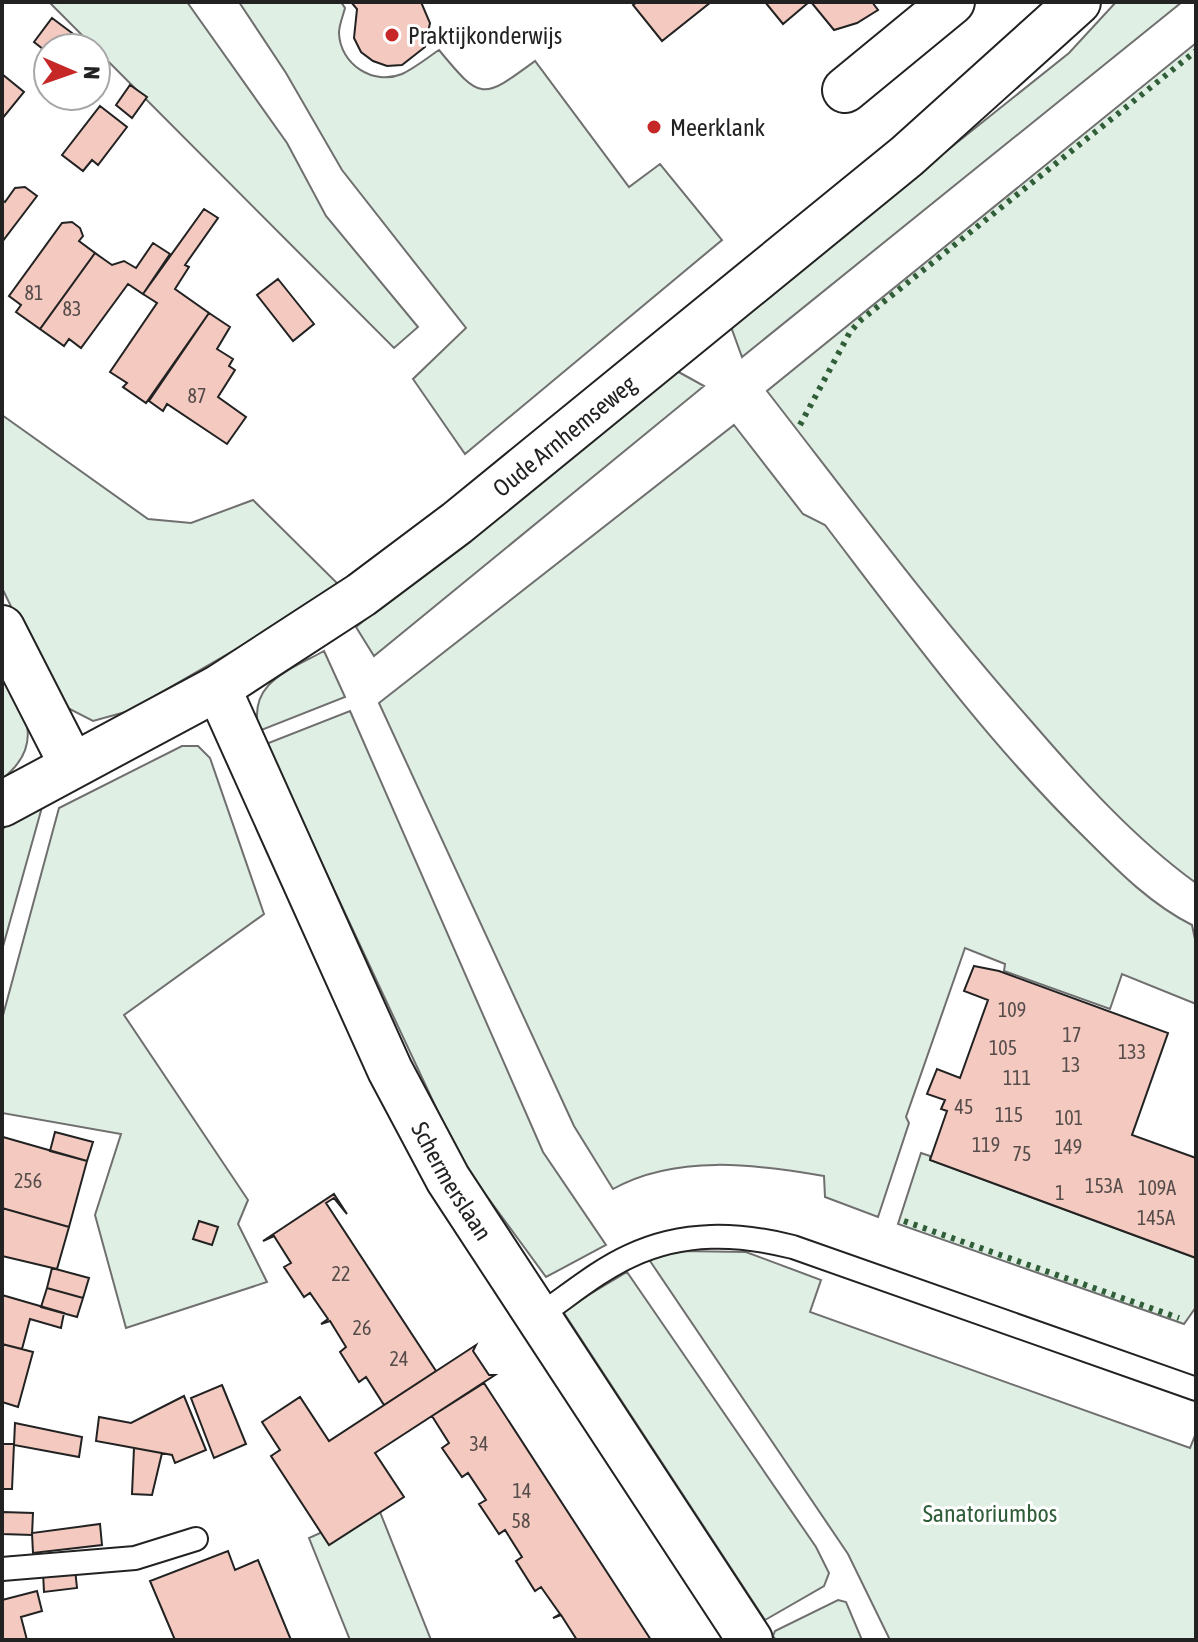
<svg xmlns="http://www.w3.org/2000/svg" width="1198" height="1642" viewBox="0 0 1198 1642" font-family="'Asap Condensed',sans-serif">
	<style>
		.green { fill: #e0efe3; stroke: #6f6f6f; stroke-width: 2 }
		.building { fill: #f3c9c0; stroke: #222; stroke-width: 2 }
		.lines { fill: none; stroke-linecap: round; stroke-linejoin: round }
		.service-casing { stroke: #222; stroke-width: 26 }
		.minor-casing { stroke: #222; stroke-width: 48 }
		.service { stroke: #fff; stroke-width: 22 }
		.minor { stroke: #fff; stroke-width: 44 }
		.hedge { stroke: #2f5e38; stroke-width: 6; stroke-dasharray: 4 6; stroke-linecap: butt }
		.poi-dot { fill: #c62828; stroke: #fff; stroke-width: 3 }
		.labels { text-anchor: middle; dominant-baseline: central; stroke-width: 6; stroke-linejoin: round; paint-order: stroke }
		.number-label { font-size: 20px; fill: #564c4a }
		.poi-label { font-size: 24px; fill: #222; stroke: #fff; text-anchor: start }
		.street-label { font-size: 24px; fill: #222; stroke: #fff }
		.park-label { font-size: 24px; fill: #2f5e38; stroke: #fff }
	</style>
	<rect width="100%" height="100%" fill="#fff"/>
	<path class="green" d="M49,2H187L287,143L326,216L418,327L394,348Z
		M239,2H341L345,8C343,16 339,25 339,33C340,64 373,86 402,74C415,68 427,58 439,50C481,101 482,100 535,61L629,187L660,164L722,240L465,454L413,379L466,328L342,170L286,73Z
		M1116,2H1182L742,357L730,324L1069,53Z
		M1196,43V883C1134,838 1082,780 1032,722C938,616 854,503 767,391Z
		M675,370L704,386L374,656L356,627Z
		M2,415L148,519L191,523L253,500L342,588L129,711L93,721L58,703L2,588Z
		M734,425L803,514L825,525C908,634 990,746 1089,842C1120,873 1152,905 1192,925L1196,944V1004L1122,974L1110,1009L1004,971L1005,964L965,948L906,1117L909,1123L878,1217L825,1197L824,1176C756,1164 675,1154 613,1189L574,1126L379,703Z
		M324,651L345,697L259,731C247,683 288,671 324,651Z
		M2,669C24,710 47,744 2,779Z
		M350,711L543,1152L606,1245L546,1277L461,1161L266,744Z
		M182,746H198L210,758L264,914L124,1015L248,1200L238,1224L267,1282L126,1328L95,1215L121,1134L2,1113V1019L59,808Z
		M44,800L2,950V830L17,813Z
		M921,1153L930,1156V1160L1196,1258V1307L1184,1324L898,1224Z
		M680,1251L746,1252L821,1280L810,1312L1190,1448L1196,1433V1640H890L848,1554L648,1258Z
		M627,1272L816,1547L829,1573L824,1586L765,1620L564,1313L565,1309Z
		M378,1507L431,1640H350L309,1538Z
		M838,1600L846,1602L862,1640H776L773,1636L775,1631Z"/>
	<path class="building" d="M351,2H421L430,23L425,47L402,65L387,66L373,61L361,52L354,38L357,9Z
		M637,2H711L662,41L633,5Z
		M765,2H809L783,24Z
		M811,2H872L878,10L857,23L834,30Z
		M52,18L92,48H48V53L34,42Z
		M2,74L24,92L2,119Z
		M130,85L147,97L132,118L116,105Z
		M100,106L127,127L98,165L92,160L83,171L62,155Z
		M25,187L37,196L2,242V200L5,202L15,188Z
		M204,209L218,218L185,265L189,267L175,289L209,313L146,403L123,387L127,383L110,372L157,303L143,294Z
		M72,222L80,228L83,236L79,241L95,253L40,329L16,312L21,305L9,296L62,223Z
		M153,243L170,254L143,294L128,284L81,348L69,339L64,346L40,329L95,253L112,265L124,261L136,268Z
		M278,279L314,324L293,341L257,295Z
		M209,313L230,327L217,349L233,359L229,366L235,370L218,397L246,417L227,444L167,404L163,411L149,401Z
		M974,966L999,971L1168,1033L1132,1135L1196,1158V1258L930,1160L947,1111L941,1109L945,1100L927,1094L937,1069L960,1078L988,1000L964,991Z
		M55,1132L93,1142L87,1161L50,1151Z
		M3,1137L87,1161L69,1227L2,1208Z
		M334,1194L347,1214L334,1198L326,1203L436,1371L384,1405L366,1377L359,1382L340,1352L346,1347L330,1321L321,1324L328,1319L310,1293L304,1297L284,1267L291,1263L274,1236L263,1241Z
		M2,1208L69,1227L57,1269L2,1256Z
		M199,1221L218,1227L212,1245L193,1239Z
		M52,1268L89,1278L83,1298L47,1288Z
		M47,1288L83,1298L77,1317L41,1307Z
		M2,1295L64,1313L61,1328L30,1319L22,1349L2,1344Z
		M2,1344L33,1352L18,1407L2,1402Z
		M476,1345L473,1351L489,1375H495L375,1453L404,1497L329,1545L271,1456L280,1450L262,1422L300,1397L329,1441Z
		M484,1383L651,1640H577L561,1615L553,1618L560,1614L541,1587L535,1591L516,1561L522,1557L505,1530L499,1534L479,1504L486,1500L468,1473L462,1477L442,1448L449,1443L432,1416Z
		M222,1385L246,1444L214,1458L191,1398Z
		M184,1396L206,1450L175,1463L172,1455L96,1441L99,1417L131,1423Z
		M15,1423L82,1437L79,1457L14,1445Z
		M2,1444H14L12,1489H2Z
		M134,1448L162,1453L152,1495L132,1494Z
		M2,1512L33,1513L32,1535L2,1534Z
		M100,1524L102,1545L33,1553L32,1533Z
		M228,1551L235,1570L258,1560L291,1640H175L150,1581Z
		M75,1569L77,1588L44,1592L43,1572Z
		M37,1591L42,1611L21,1617L27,1640H2V1600Z"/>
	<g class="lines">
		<g class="service-casing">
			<path id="service" d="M537,1317C567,1297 597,1271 630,1256C683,1231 738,1233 793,1247L1196,1389
				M2,1569L135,1558L196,1539"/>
		</g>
		<g class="minor-casing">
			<g id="minor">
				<path d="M845,90L952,2"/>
				<path d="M2,628L72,765"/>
				<path id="s1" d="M218,688L390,1070L448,1179L750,1640"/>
				<path id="s2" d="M2,804L218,688L361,595L457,523L907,156L1078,2"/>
			</g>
		</g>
		<use href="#service" class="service"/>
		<use href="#minor" class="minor"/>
		<path class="hedge" d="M800,425L850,332L861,320L1196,51
			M904,1221L1179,1318"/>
	</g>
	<g class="poi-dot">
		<circle cx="392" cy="35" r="8"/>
		<circle cx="654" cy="127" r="8"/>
	</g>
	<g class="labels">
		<g class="number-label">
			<text x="34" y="292">81</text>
			<text x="72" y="308">83</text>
			<text x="197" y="395">87</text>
			<text x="1012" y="1009">109</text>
			<text x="1072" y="1034">17</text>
			<text x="1003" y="1047">105</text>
			<text x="1132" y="1051">133</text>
			<text x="1071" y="1064">13</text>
			<text x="1017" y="1077">111</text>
			<text x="964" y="1106">45</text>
			<text x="1009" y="1114">115</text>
			<text x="1069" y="1117">101</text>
			<text x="986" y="1144">119</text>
			<text x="1068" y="1146">149</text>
			<text x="1022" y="1153">75</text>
			<text x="28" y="1180">256</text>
			<text x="1104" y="1185">153A</text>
			<text x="1157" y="1187">109A</text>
			<text x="1060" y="1192">1</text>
			<text x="1156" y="1217">145A</text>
			<text x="341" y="1273">22</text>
			<text x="362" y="1327">26</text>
			<text x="399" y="1358">24</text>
			<text x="479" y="1443">34</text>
			<text x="522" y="1490">14</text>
			<text x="521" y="1520">58</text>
		</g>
		<g class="poi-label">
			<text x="408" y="35">Praktijkonderwijs</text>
			<text x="670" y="127">Meerklank</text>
		</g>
		<g class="street-label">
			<text stroke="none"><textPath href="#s2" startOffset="674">Oude Arnhemseweg</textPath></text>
			<text stroke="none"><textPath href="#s1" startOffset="546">Schermerslaan</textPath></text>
		</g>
		<g class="park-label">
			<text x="990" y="1513">Sanatoriumbos</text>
		</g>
	</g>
	<rect width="1198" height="1642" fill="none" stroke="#222222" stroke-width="8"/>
	<g transform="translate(72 72) rotate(92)"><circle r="38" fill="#ffffff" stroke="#a7a7a7" stroke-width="2"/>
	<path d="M0-6L14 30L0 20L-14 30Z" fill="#c62828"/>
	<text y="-12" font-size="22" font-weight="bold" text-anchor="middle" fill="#222222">N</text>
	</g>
</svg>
